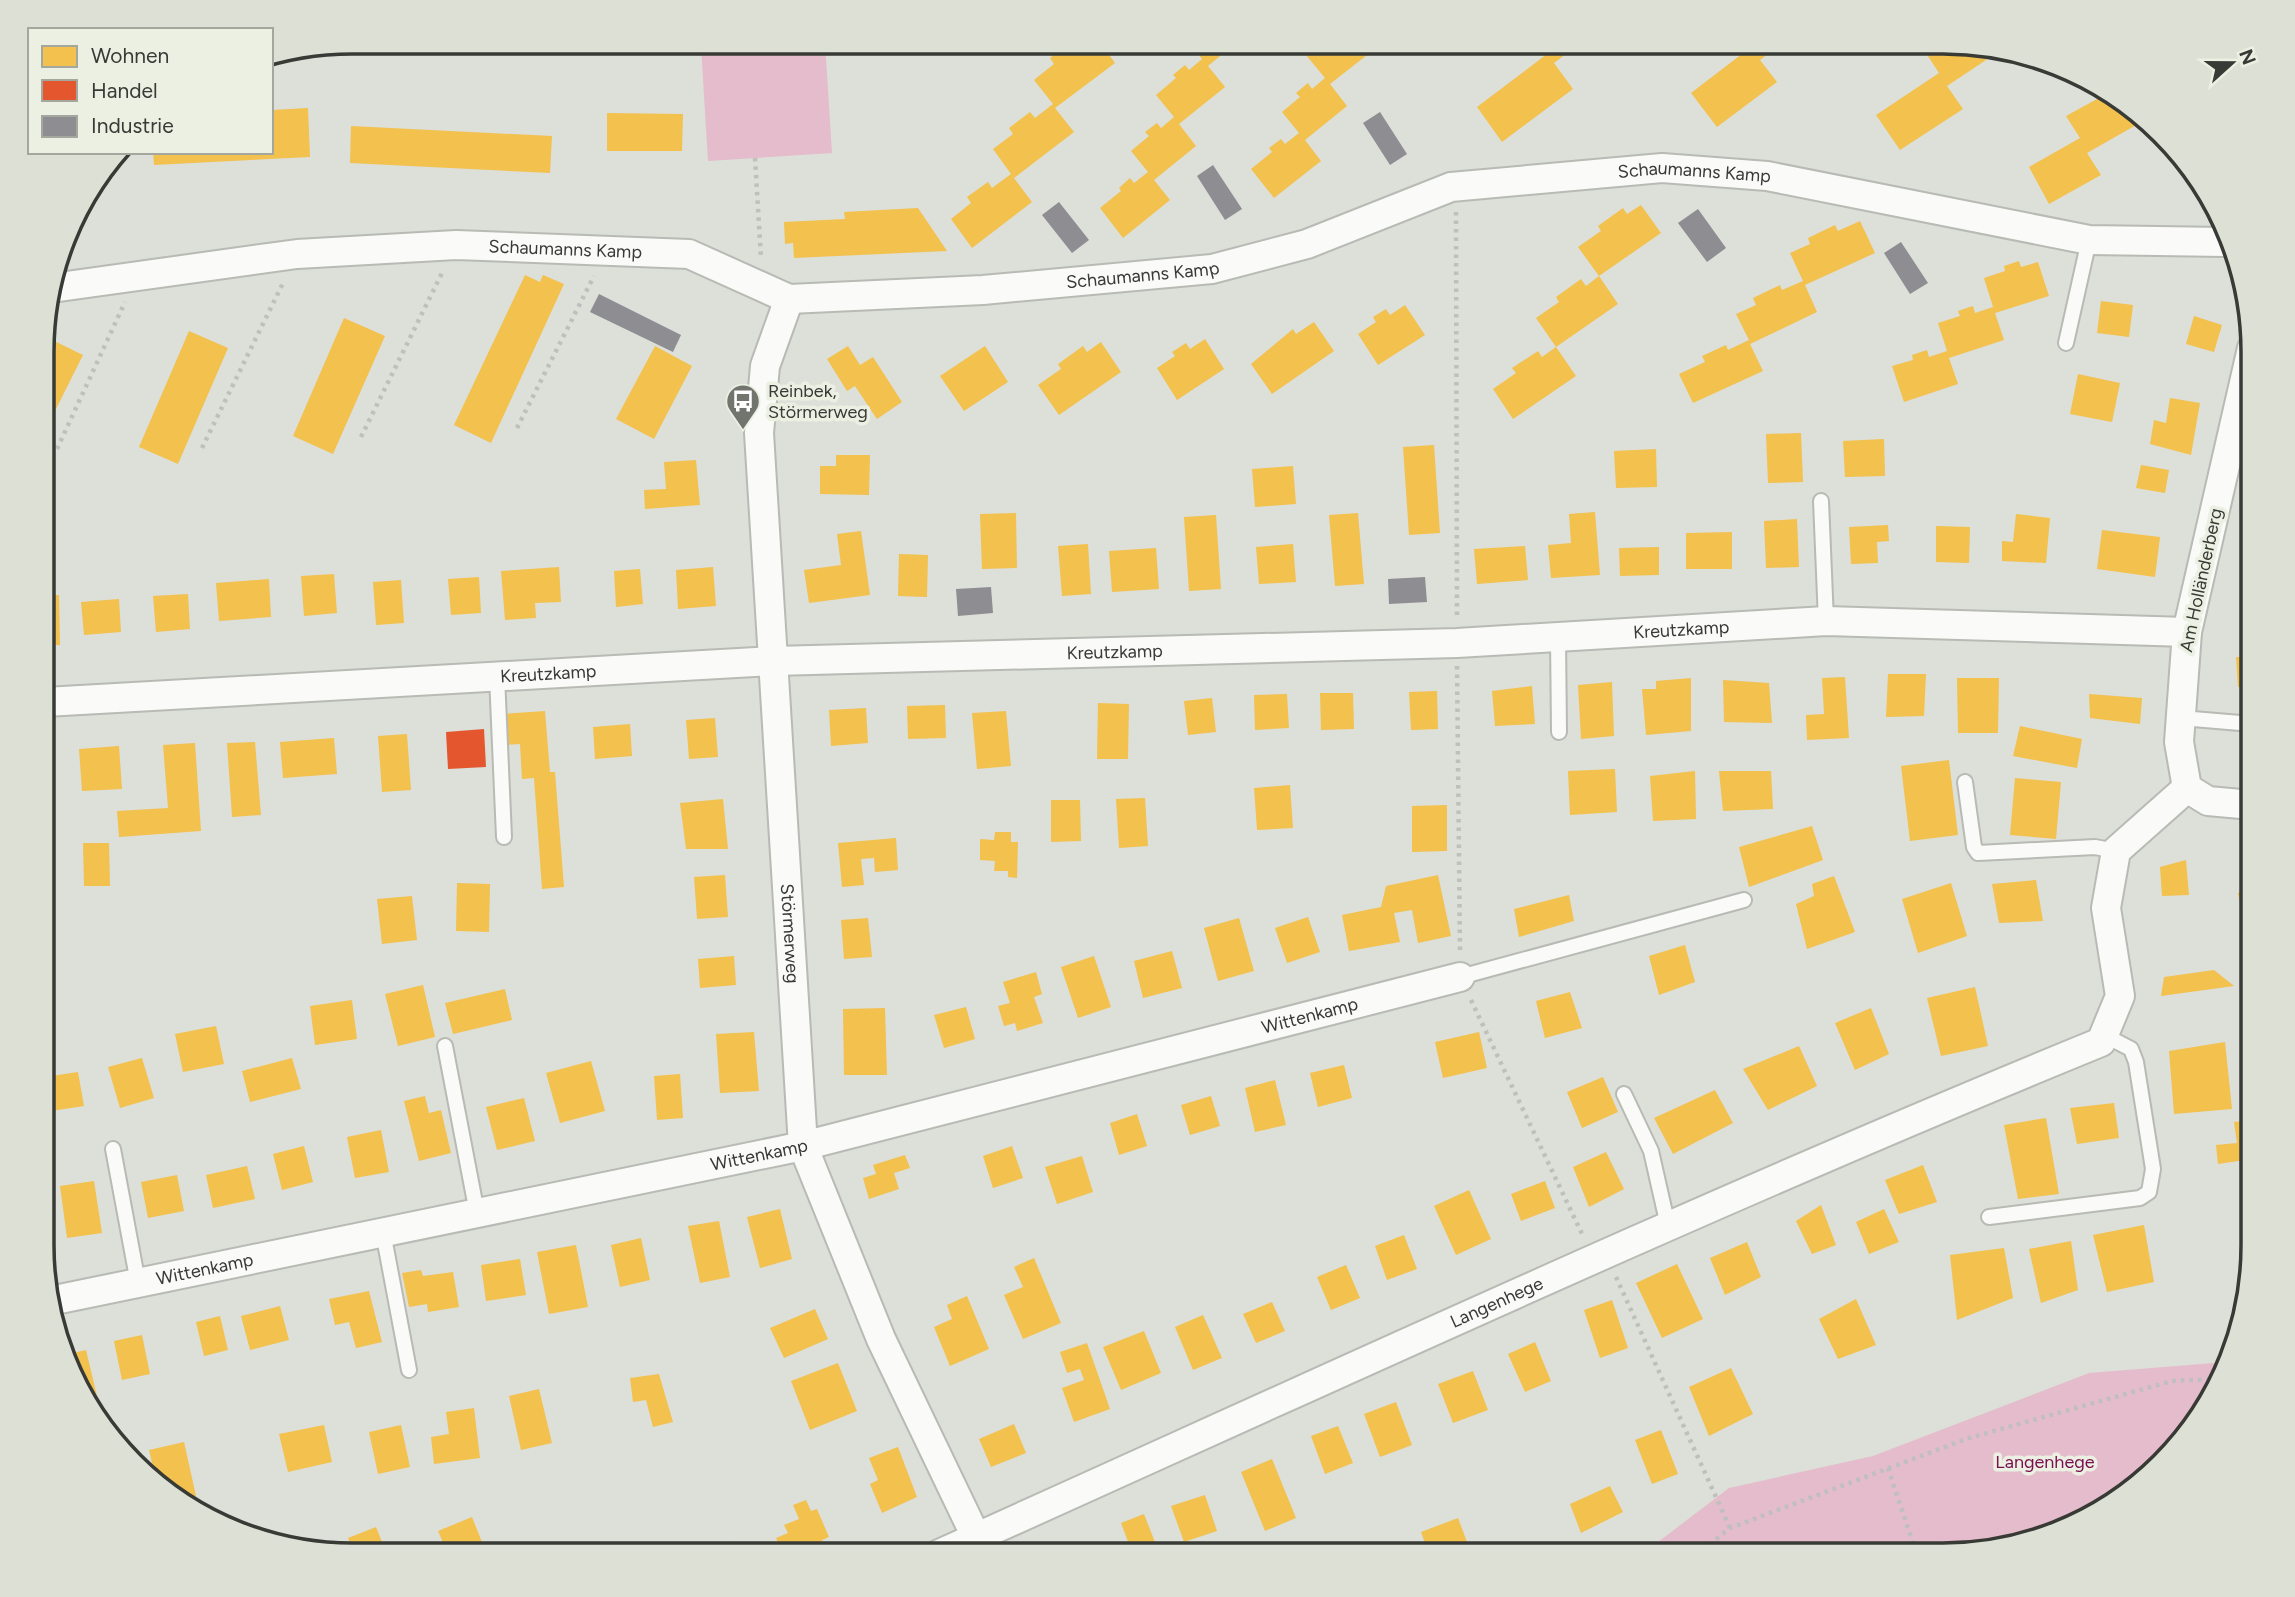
<svg xmlns="http://www.w3.org/2000/svg" width="2295" height="1597" viewBox="0 0 2295 1597" font-family="Figtree,sans-serif">
	<style>
		.green { fill: #e4bccc }
		.homes { fill: #f2c14e }
		.shops { fill: #e4572e }
		.industry { fill: #8d8d92 }
		.lines { fill: none; stroke-linecap: round; stroke-linejoin: round }
		.service-casing { stroke: #b8bab4; stroke-width: 18 }
		.minor-casing { stroke: #b8bab4; stroke-width: 32 }
		.path { stroke: #bfbfbd; stroke-width: 4.5; stroke-dasharray: 3.5 5; stroke-linecap: butt }
		.service { stroke: #fafaf9; stroke-width: 14 }
		.minor { stroke: #fafaf9; stroke-width: 28 }
		.labels { text-anchor: middle; dominant-baseline: central; stroke-width: 7; stroke-linejoin: round; paint-order: stroke }
		.street-label { font-size: 18px; fill: #383a35; stroke: #ebf0e3 }
		.poi-label { font-size: 18px; fill: #383a35; stroke: #ebf0e3; text-anchor: start }
		.park-label { font-size: 18px; fill: #7b0e50; stroke: #ebf0e3 }
		.rim { fill: none; stroke: #383a35; stroke-width: 3.5 }
	</style>
	<rect width="100%" height="100%" fill="#dddfd9"/>
	<path class="green" d="M825,42L832,153L708,161L701,46Z
		M2227,1362L2189,1433L2080,1523L1943,1555H1641L1729,1488L1873,1456L2089,1373Z"/>
	<path class="homes" d="M1071,42L1076,48L1084,42H1100L1115,63L1055,108L1074,132L1014,178L1032,202L972,248L951,219L971,203L967,197L988,182L992,188L1011,174L993,149L1013,134L1009,128L1030,112L1035,118L1053,104L1034,80L1054,64L1050,58Z
		M1189,42H1237L1208,66L1225,87L1179,124L1196,146L1154,180L1170,200L1123,238L1100,208L1121,191L1119,188L1130,178L1134,183L1148,172L1131,151L1149,136L1145,132L1157,123L1161,128L1174,117L1156,95L1176,78L1173,75L1185,65L1189,70L1202,59Z
		M1323,42H1372L1376,48L1330,84L1347,106L1305,140L1321,161L1274,198L1251,169L1272,152L1269,148L1281,139L1285,144L1299,133L1282,112L1300,97L1296,93L1308,83L1312,89L1325,78L1306,55Z
		M1538,42H1582L1554,63L1573,89L1502,142L1477,107L1547,54Z
		M1748,43H1783L1760,60L1777,82L1717,127L1691,93L1751,47Z
		M1935,43H1963L2001,50L1947,86L1963,109L1900,150L1876,115L1939,73L1924,50Z
		M2108,93L2126,103L2138,124L2087,153L2101,175L2049,204L2029,167L2080,138L2066,116Z
		M308,108L310,157L154,165L153,152H271V110Z
		M607,113L683,114L682,151H607Z
		M351,126L552,136L550,173L350,163Z
		M1641,205L1661,233L1599,276L1578,247L1601,231L1598,226L1623,208L1627,214Z
		M918,208L947,251L794,258L793,243L785,244L784,222L845,219L844,212Z
		M1860,221L1875,253L1805,285L1817,312L1750,344L1763,371L1693,403L1679,374L1705,362L1702,356L1726,345L1728,350L1749,340L1736,314L1756,305L1753,298L1780,285L1782,290L1803,281L1790,253L1810,244L1808,238L1835,225L1838,231Z
		M2019,261L2021,267L2038,262L2049,296L1995,313L2004,340L1949,358L1958,384L1904,402L1892,366L1913,360L1912,355L1927,350L1929,357L1947,351L1938,323L1960,316L1958,311L1973,306L1975,313L1993,307L1984,278L2005,271L2004,266Z
		M525,275L540,282L543,275L564,284L491,443L454,425Z
		M1599,276L1618,304L1556,347L1576,376L1513,419L1493,389L1516,373L1512,368L1538,351L1542,357L1556,347L1536,318L1559,302L1556,297L1581,279L1586,286Z
		M2101,301L2133,305L2129,337L2097,333Z
		M1405,305L1425,335L1378,365L1358,334L1376,322L1373,317L1386,309L1390,315Z
		M2194,316L2222,325L2214,352L2186,344Z
		M344,318L385,336L333,454L293,436Z
		M1314,322L1334,351L1272,394L1251,364L1293,329L1296,334Z
		M189,331L228,348L178,464L139,447Z
		M46,337L83,355L45,431V339Z
		M1205,339L1224,369L1177,400L1157,368L1175,356L1172,352L1186,343L1190,349Z
		M1101,342L1121,372L1059,415L1038,385L1061,369L1058,364L1083,346L1087,352Z
		M655,346L692,366L654,439L616,419Z
		M848,346L860,365L873,357L902,402L877,419L855,386L847,391L827,359Z
		M985,346L1008,382L964,411L940,376Z
		M2078,374L2120,383L2112,422L2070,414Z
		M2170,398L2200,403L2191,455L2150,444L2154,420L2166,423Z
		M1801,433L1803,482L1768,483L1766,434Z
		M1884,439L1885,476L1845,477L1843,441Z
		M1434,445L1440,533L1409,535L1403,447Z
		M1656,449L1657,487L1616,488L1614,451Z
		M836,455H870L869,495L820,494V466H836Z
		M696,460L700,505L645,509L644,490L666,489L664,462Z
		M2141,465L2169,470L2165,493L2136,488Z
		M1293,466L1296,504L1255,507L1252,469Z
		M1595,512L1600,575L1551,578L1548,545L1571,543L1569,514Z
		M1016,513L1017,568L982,569L980,514Z
		M1358,513L1364,584L1335,586L1329,515Z
		M2016,514L2050,518L2046,563L2002,561V541L2013,542Z
		M1216,515L1221,589L1189,591L1184,517Z
		M1797,519L1799,567L1766,568L1764,521Z
		M1888,525L1889,541L1877,542L1878,563L1851,564L1849,527Z
		M1936,526L1970,527L1969,563L1936,562Z
		M2102,530L2160,537L2155,577L2097,569Z
		M861,531L870,595L809,603L804,570L841,565L837,534Z
		M1732,532V569H1686V533Z
		M1088,544L1091,594L1062,596L1058,546Z
		M1293,544L1296,582L1259,584L1256,547Z
		M1525,546L1528,580L1477,584L1474,549Z
		M1659,547V575L1620,576L1619,548Z
		M1156,548L1159,589L1112,592L1109,551Z
		M899,554L928,555L927,597L898,596Z
		M559,567L561,602L535,603L536,618L505,620L501,571Z
		M713,567L716,606L678,609L676,570Z
		M640,569L643,604L616,607L614,571Z
		M334,574L337,613L304,616L301,576Z
		M479,577L481,613L451,615L448,579Z
		M269,579L271,617L219,621L216,583Z
		M401,580L404,623L376,625L373,582Z
		M188,594L190,629L156,632L153,596Z
		M45,595H59L60,645H45Z
		M119,599L121,632L84,635L81,602Z
		M2251,599H2252V632L2243,631Z
		M2236,657H2252V687H2238Z
		M1888,674H1926L1924,716L1886,717Z
		M1845,677L1849,738L1807,740L1806,715L1824,714L1822,678Z
		M1691,678V731L1646,735L1642,689H1656V681Z
		M1957,678H1999L1998,733H1958Z
		M1723,680L1769,683L1772,723L1724,722Z
		M1612,682L1614,736L1581,739L1578,685Z
		M1532,686L1535,724L1495,726L1492,691Z
		M1437,691L1438,729L1411,730L1409,692Z
		M1320,693H1353L1354,729L1321,730Z
		M1287,694L1289,728L1255,730L1254,695Z
		M2089,694L2142,698L2140,724L2090,718Z
		M1212,698L1216,732L1188,735L1184,701Z
		M1098,703L1129,704L1128,759H1097Z
		M945,705L946,738L908,739L907,706Z
		M866,708L868,743L831,746L829,710Z
		M545,711L550,772H555L564,887L542,889L534,778L522,779L520,744L504,745L502,714Z
		M1006,711L1011,766L977,769L972,713Z
		M715,718L718,757L689,759L686,720Z
		M630,724L632,756L595,759L593,727Z
		M2020,726L2082,739L2077,768L2013,756Z
		M407,734L411,790L382,792L378,736Z
		M2242,735H2252V765H2246Z
		M334,738L337,774L283,778L280,742Z
		M255,742L261,815L232,817L227,743Z
		M195,743L201,831L119,837L117,811L168,808L163,745Z
		M119,746L122,789L82,791L79,749Z
		M1949,760L1958,835L1910,841L1901,766Z
		M1615,769L1617,812L1570,815L1568,771Z
		M1695,771L1696,819L1653,821L1650,776Z
		M1719,771H1771L1773,809L1723,811Z
		M2015,778L2061,782L2056,839L2010,835Z
		M1290,785L1293,828L1257,830L1254,788Z
		M1145,798L1148,846L1119,848L1116,799Z
		M723,799L728,849H686L680,803Z
		M1051,800H1080L1081,841L1051,842Z
		M1447,805V851L1412,852V806Z
		M1812,826L1823,860L1749,887L1739,847Z
		M995,832H1011V842H1018L1017,878L1008,877V871H994L995,861L980,860V839L994,840Z
		M896,838L898,870L875,872L874,858L861,859L864,885L842,887L838,843Z
		M83,843H109L110,886H84Z
		M2252,849V927L2245,929L2238,893L2247,891L2244,851Z
		M2186,860L2189,895L2162,896L2160,867Z
		M725,875L728,917L697,919L694,877Z
		M1438,875L1451,936L1418,943L1412,910L1394,913L1400,942L1349,951L1342,915L1381,907L1386,886Z
		M1834,876L1855,932L1807,949L1796,904L1814,896L1812,884Z
		M2036,880L2043,921L1999,923L1992,884Z
		M457,883L490,884L489,932L456,931Z
		M1951,883L1967,936L1918,953L1902,899Z
		M1569,895L1574,921L1519,937L1514,909Z
		M412,896L417,940L382,944L377,899Z
		M1308,917L1320,952L1287,963L1275,928Z
		M868,918L872,957L844,959L841,920Z
		M1239,918L1254,971L1218,981L1204,928Z
		M1685,945L1695,982L1659,995L1649,956Z
		M1172,951L1182,988L1143,998L1134,961Z
		M734,956L736,985L700,988L698,959Z
		M1094,956L1111,1007L1078,1018L1061,967Z
		M2214,970L2234,986L2161,996L2164,977Z
		M1036,972L1042,994L1034,997L1043,1023L1017,1031L1015,1023L1004,1026L998,1006L1010,1003L1003,982Z
		M423,985L435,1037L398,1046L385,994Z
		M1975,987L1988,1046L1941,1056L1927,998Z
		M505,989L512,1020L453,1034L445,1003Z
		M1570,992L1582,1028L1545,1038L1536,1001Z
		M352,1000L357,1039L315,1045L310,1006Z
		M966,1007L975,1039L944,1048L934,1015Z
		M885,1008L887,1075H844L843,1009Z
		M1871,1008L1889,1054L1855,1070L1835,1023Z
		M216,1026L224,1064L183,1072L175,1034Z
		M754,1032L759,1091L720,1093L716,1034Z
		M1479,1032L1487,1068L1443,1078L1435,1042Z
		M2225,1042L2232,1109L2174,1114L2169,1051Z
		M1799,1046L1817,1086L1768,1110L1743,1069Z
		M142,1058L154,1098L120,1108L108,1067Z
		M292,1058L301,1089L250,1102L242,1071Z
		M591,1061L605,1111L560,1123L546,1073Z
		M1344,1065L1352,1098L1318,1107L1310,1073Z
		M78,1072L84,1106L45,1112V1077Z
		M680,1074L683,1118L657,1120L654,1076Z
		M1603,1077L1618,1112L1582,1128L1567,1092Z
		M1275,1080L1286,1125L1255,1132L1245,1088Z
		M1715,1090L1733,1123L1673,1154L1654,1118Z
		M425,1096L429,1113L441,1110L451,1153L419,1161L404,1101Z
		M1211,1096L1220,1126L1190,1135L1181,1105Z
		M524,1098L535,1141L497,1150L486,1107Z
		M2114,1103L2119,1138L2077,1144L2070,1108Z
		M1137,1114L1147,1146L1119,1155L1110,1123Z
		M2046,1118L2059,1194L2018,1199L2004,1125Z
		M2252,1120V1159L2218,1164L2216,1145L2237,1143L2234,1122Z
		M381,1130L389,1172L355,1178L347,1137Z
		M304,1146L313,1182L282,1190L273,1154Z
		M1012,1146L1023,1178L993,1188L983,1156Z
		M1606,1152L1624,1189L1589,1207L1573,1167Z
		M905,1155L910,1168L894,1173L899,1189L869,1199L863,1178L876,1174L873,1165Z
		M1082,1156L1093,1192L1057,1204L1045,1167Z
		M1923,1165L1937,1202L1899,1214L1885,1180Z
		M247,1166L255,1199L213,1208L206,1175Z
		M177,1175L184,1211L148,1218L141,1182Z
		M94,1181L102,1233L67,1238L60,1186Z
		M1545,1181L1555,1208L1521,1221L1511,1194Z
		M1469,1190L1491,1239L1456,1255L1434,1206Z
		M1821,1205L1836,1245L1812,1254L1796,1221Z
		M780,1209L792,1259L760,1268L747,1217Z
		M1884,1209L1899,1242L1869,1254L1856,1222Z
		M719,1221L730,1277L700,1283L688,1226Z
		M2144,1225L2154,1282L2107,1292L2093,1235Z
		M1404,1235L1417,1269L1387,1280L1375,1246Z
		M641,1238L650,1280L620,1287L611,1245Z
		M2071,1241L2078,1290L2041,1303L2029,1249Z
		M1747,1242L1761,1277L1725,1295L1710,1258Z
		M576,1245L588,1307L549,1314L537,1252Z
		M2004,1248L2013,1298L1957,1320L1950,1255Z
		M1034,1258L1061,1323L1023,1339L1004,1295L1023,1287L1014,1267Z
		M520,1259L526,1295L486,1301L481,1265Z
		M1677,1264L1703,1319L1662,1338L1636,1283Z
		M1346,1265L1360,1298L1331,1310L1317,1277Z
		M421,1270L423,1276L453,1272L459,1307L428,1312L427,1304L409,1307L402,1273Z
		M369,1291L382,1342L356,1348L349,1322L335,1325L329,1299Z
		M967,1296L989,1349L950,1366L934,1327L952,1319L947,1305Z
		M1856,1299L1876,1345L1838,1359L1819,1319Z
		M1612,1300L1628,1348L1600,1358L1584,1310Z
		M1272,1302L1285,1331L1256,1343L1243,1314Z
		M280,1306L289,1340L250,1350L241,1316Z
		M815,1309L828,1339L784,1358L770,1328Z
		M1203,1315L1222,1358L1193,1370L1175,1327Z
		M220,1316L228,1350L204,1356L196,1322Z
		M1144,1331L1161,1373L1121,1390L1103,1347Z
		M142,1335L150,1374L122,1380L114,1341Z
		M1535,1342L1551,1381L1525,1392L1508,1354Z
		M1087,1343L1110,1409L1074,1422L1062,1388L1084,1380L1080,1369L1067,1373L1060,1352Z
		M86,1350L97,1396L83,1400L68,1354Z
		M838,1363L857,1411L810,1430L791,1381Z
		M1731,1368L1753,1414L1709,1436L1689,1387Z
		M1473,1371L1488,1410L1453,1423L1438,1384Z
		M659,1374L673,1422L653,1427L646,1400L633,1402L630,1378Z
		M539,1389L552,1443L521,1450L509,1396Z
		M1396,1402L1412,1445L1380,1457L1364,1414Z
		M474,1408L480,1458L434,1464L431,1437L449,1434L446,1412Z
		M1014,1424L1026,1453L991,1467L979,1439Z
		M324,1425L332,1462L288,1472L279,1434Z
		M401,1425L410,1467L378,1474L369,1432Z
		M1338,1426L1353,1463L1325,1474L1311,1436Z
		M1661,1430L1678,1474L1652,1484L1635,1440Z
		M184,1442L196,1496L180,1500L157,1484L149,1450Z
		M898,1447L917,1497L882,1513L870,1484L878,1480L869,1458Z
		M1272,1459L1296,1518L1265,1531L1241,1472Z
		M1610,1486L1623,1512L1581,1533L1570,1504Z
		M1205,1495L1217,1531L1184,1542L1171,1506Z
		M806,1500L811,1511L817,1509L829,1537L822,1540L825,1547L810,1554L808,1547L794,1553L792,1548L782,1553L776,1538L788,1533L784,1525L799,1519L793,1505Z
		M1144,1514L1160,1555H1133L1121,1523Z
		M472,1517L484,1547L466,1554H448L438,1531Z
		M1458,1518L1472,1555H1429L1421,1532Z
		M376,1527L387,1554H366L362,1544L352,1548L348,1538Z
		M734,1541L739,1555H698V1554Z"/>
	<path class="shops" d="M484,729L486,767L448,769L446,732Z"/>
	<path class="industry" d="M1380,112L1407,154L1390,165L1363,123Z
		M1213,165L1242,209L1225,220L1197,176Z
		M1059,202L1089,240L1072,253L1042,215Z
		M1698,209L1726,248L1707,262L1678,223Z
		M1901,242L1928,283L1910,294L1884,253Z
		M599,294L681,335L673,352L590,312Z
		M1425,577L1427,602L1389,604L1388,579Z
		M991,587L993,613L958,616L956,589Z"/>
	<g class="lines">
		<g class="service-casing">
			<path id="service" d="M2066,343L2089,240
				M2231,446L2252,451
				M1821,501L1826,621
				M1558,637L1559,732
				M497,676L504,837
				M2181,718L2252,724
				M1965,782L1974,847L1978,853L2095,847L2116,851
				M1460,977L1744,900
				M445,1046L477,1213
				M1624,1094L1651,1151L1668,1226
				M113,1149L138,1283
				M1989,1217L2140,1198L2149,1192L2153,1169L2136,1062L2131,1049L2104,1035
				M383,1232L409,1370"/>
		</g>
		<g class="minor-casing">
			<g id="minor">
				<path id="s1" d="M52,288L297,254L456,245L689,254L789,299L983,290L1212,269L1307,244L1451,187L1662,168L1767,176L2089,240L2225,242"/>
				<path id="s2" d="M789,299L765,366L759,433L803,1146L881,1339L976,1537"/>
				<path d="M2252,348L2187,632L2179,742L2187,788L2208,801L2252,805"/>
				<path id="s3" d="M45,702L774,661L1457,643L1826,621L2187,632"/>
				<path id="s4" d="M50,1301L803,1146L1460,977"/>
				<path id="s5" d="M937,1555C1324,1381 1709,1202 2101,1042L2120,996L2106,908L2116,851L2187,788"/>
			</g>
		</g>
		<path class="path" d="M755,158L761,258
			M1456,212L1457,619
			M517,428L594,276
			M361,437L443,271
			M202,448L283,283
			M57,449L125,302
			M1457,666L1460,952
			M1471,1000L1583,1236
			M1616,1277L1730,1528
			M1888,1468L1917,1555
			M1696,1555L1730,1528L1969,1438L2172,1381L2218,1379"/>
		<use href="#service" class="service"/>
		<use href="#minor" class="minor"/>
	</g>
	<defs>
		<g id="bus-pin" transform="scale(1.75)"><path d="M0 17L-7.5 6A9.5 9.5 0 1 1 7.5 6Z" fill="#72746e" stroke="#ebf0e3"/><path d="M-5-6H5V4H4V6H2V4H-2V6H-4V4H-5ZM-3.5-4V0h7V-4ZM-3.5 1.2v1.5H-2V1.2ZM2 1.2v1.5H3.5V1.2Z" fill="#fff"/></g>
	</defs>
	<g fill-rule="evenodd">
		<use href="#bus-pin" x="743" y="401"/>
	</g>
	<g class="labels">
		<g class="street-label">
			<text stroke="none"><textPath href="#s1" startOffset="1671">Schaumanns Kamp</textPath></text>
			<text stroke="none"><textPath href="#s1" startOffset="516">Schaumanns Kamp</textPath></text>
			<text stroke="none"><textPath href="#s1" startOffset="1104">Schaumanns Kamp</textPath></text>
			<text transform="translate(2201 580) rotate(-78)">Am Holländerberg</text>
			<text stroke="none"><textPath href="#s3" startOffset="1638">Kreutzkamp</textPath></text>
			<text stroke="none"><textPath href="#s3" startOffset="1071">Kreutzkamp</textPath></text>
			<text stroke="none"><textPath href="#s3" startOffset="504">Kreutzkamp</textPath></text>
			<text stroke="none"><textPath href="#s2" startOffset="640">Störmerweg</textPath></text>
			<text stroke="none"><textPath href="#s4" startOffset="1292">Wittenkamp</textPath></text>
			<text stroke="none"><textPath href="#s4" startOffset="724">Wittenkamp</textPath></text>
			<text stroke="none"><textPath href="#s4" startOffset="158">Wittenkamp</textPath></text>
			<text stroke="none"><textPath href="#s5" startOffset="614">Langenhege</textPath></text>
		</g>
		<g class="poi-label">
			<text x="768" y="391">Reinbek,<tspan x="768" dy="21">Störmerweg</tspan></text>
		</g>
		<g class="park-label">
			<text x="2045" y="1462">Langenhege</text>
		</g>
	</g>
	<path d="M0 0H2295V1597H0ZM352 54H1943A298 298 0 0 1 2241 352V1245A298 298 0 0 1 1943 1543H352A298 298 0 0 1 54 1245V352A298 298 0 0 1 352 54Z" fill="#dde1d5" fill-rule="evenodd"/>
	<path class="rim" d="M352 54H1943A298 298 0 0 1 2241 352V1245A298 298 0 0 1 1943 1543H352A298 298 0 0 1 54 1245V352A298 298 0 0 1 352 54Z"/>
	<rect x="28" y="28" width="245" height="126" fill="#ebf0e3" stroke="#a3a79d" stroke-width="2"/>
	<rect x="42" y="46" width="35" height="21" fill="#f2c14e" stroke="#a3a79d" stroke-width="2"/>
	<text x="91" y="63" font-size="21" fill="#383a35">Wohnen</text>
	<rect x="42" y="80" width="35" height="21" fill="#e4572e" stroke="#a3a79d" stroke-width="2"/>
	<text x="91" y="98" font-size="21" fill="#383a35">Handel</text>
	<rect x="42" y="116" width="35" height="21" fill="#8d8d92" stroke="#a3a79d" stroke-width="2"/>
	<text x="91" y="133" font-size="21" fill="#383a35">Industrie</text>
	<g transform="translate(2232 63) rotate(69)" stroke="#ebf0e3" stroke-width="5" paint-order="stroke">
	<path d="M0-5L12 26L0 18L-12 26Z" fill="#383a35"/>
	<text y="-10" font-size="19" font-weight="bold" text-anchor="middle" fill="#383a35">N</text>
	</g>
</svg>
